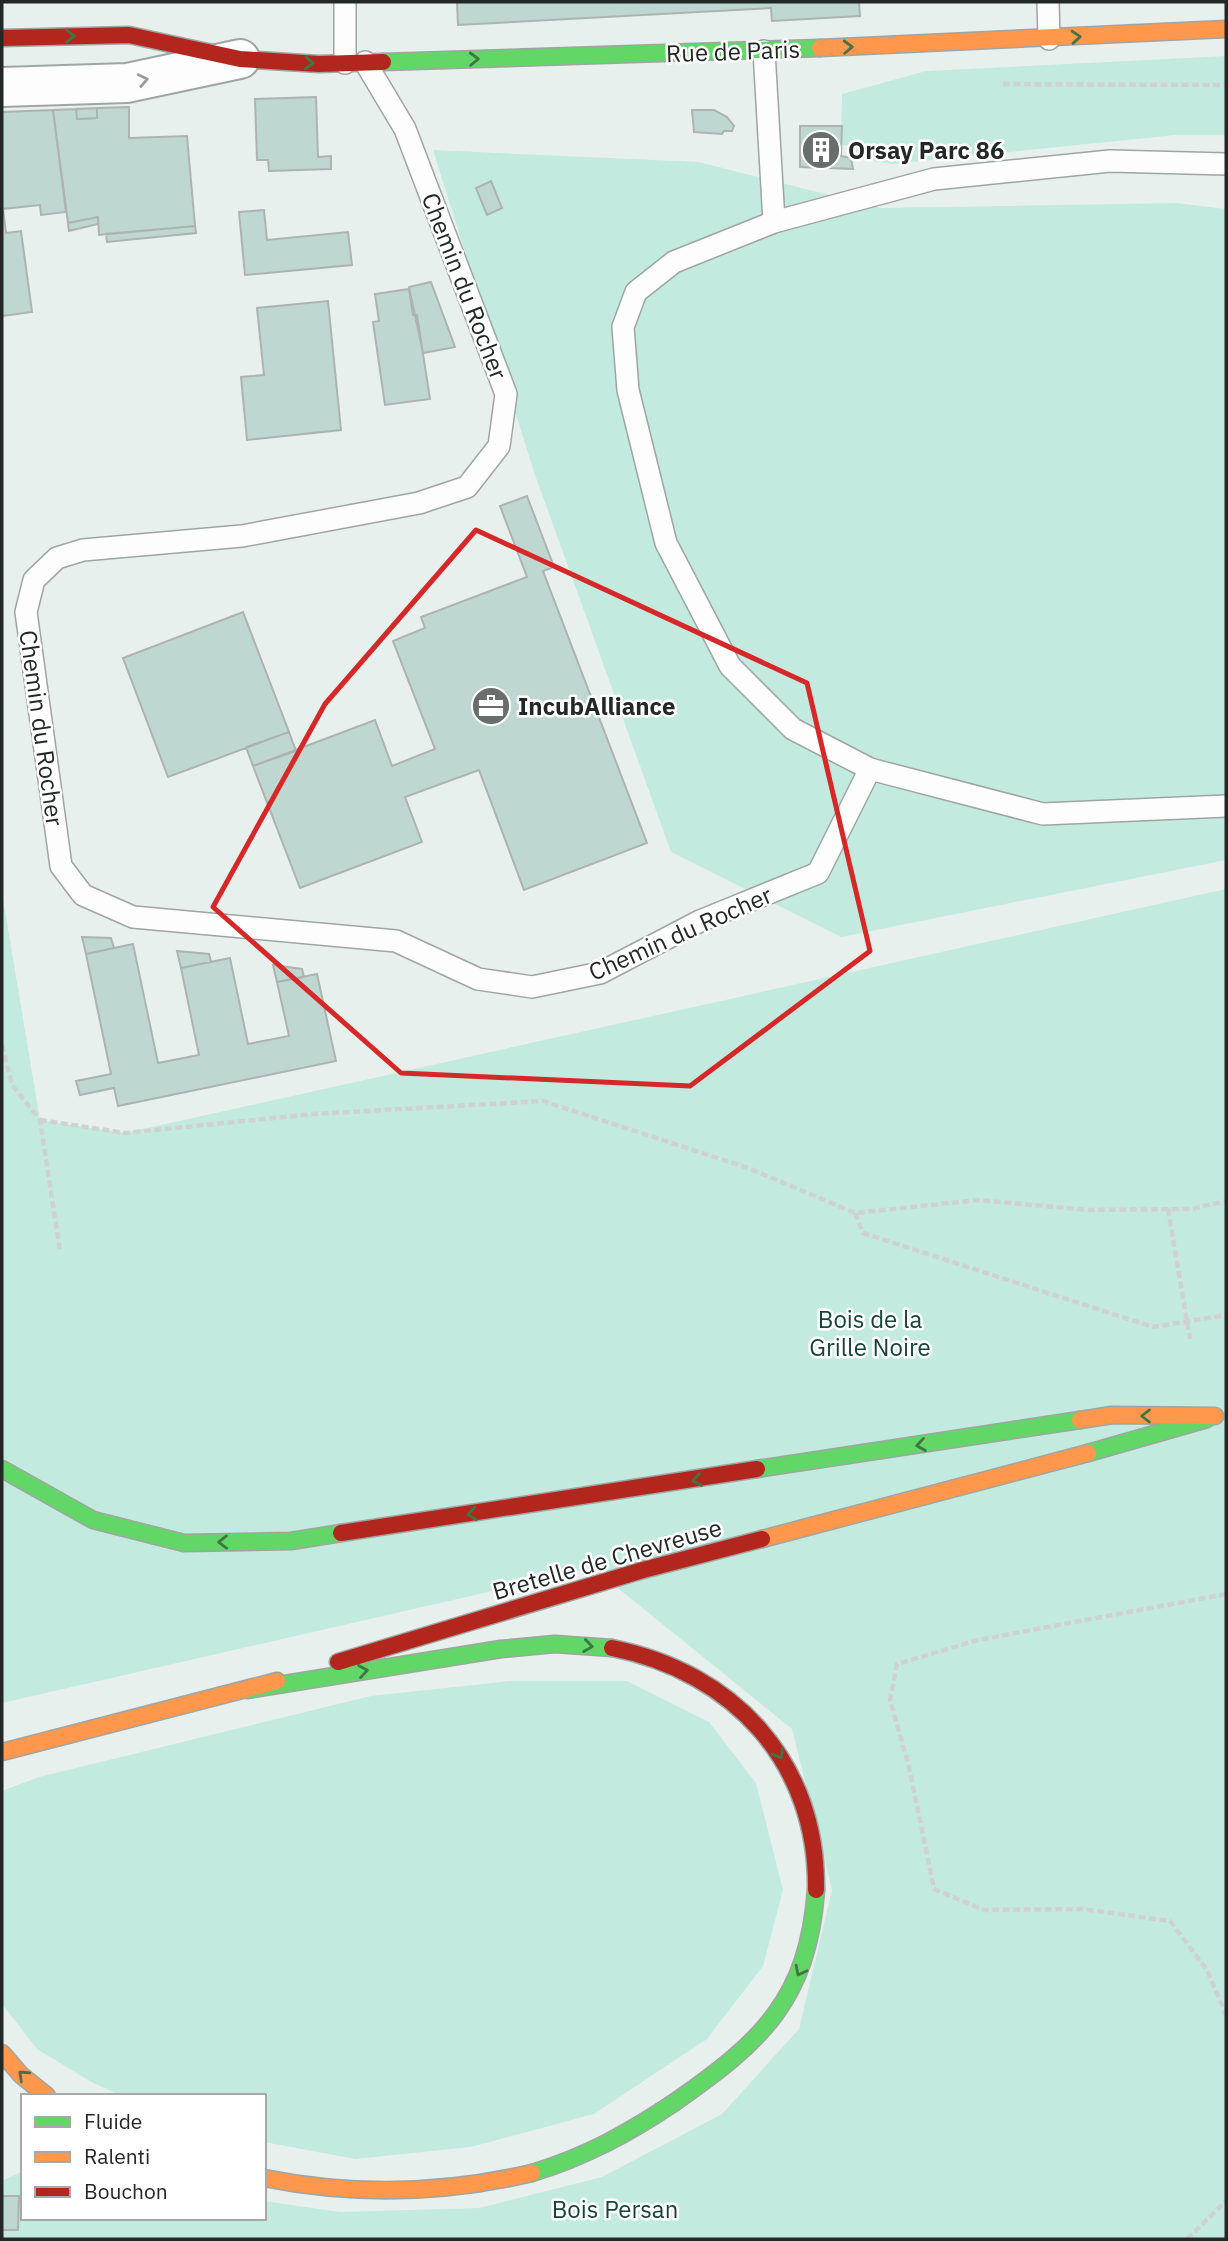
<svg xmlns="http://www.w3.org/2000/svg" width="1228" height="2241" viewBox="0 0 1228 2241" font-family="'IBM Plex Sans',sans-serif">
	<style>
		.green { fill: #c3eadf }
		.building { fill: #bfd7d1; stroke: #adb3b1; stroke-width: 2 }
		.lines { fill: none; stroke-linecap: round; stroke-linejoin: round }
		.lane-casing { stroke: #9fa5a3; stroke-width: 24 }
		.street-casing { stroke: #9fa5a3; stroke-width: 42 }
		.fast-casing { stroke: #9fa5a3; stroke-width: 19 }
		.slow-casing { stroke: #9fa5a3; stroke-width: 19 }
		.jam-casing { stroke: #9fa5a3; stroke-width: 19 }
		.path { stroke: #cfd2d1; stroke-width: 4.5; stroke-dasharray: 7 3.5; stroke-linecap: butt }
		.lane { stroke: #fcfdfc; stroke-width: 21 }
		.street { stroke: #fcfdfc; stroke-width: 38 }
		.fast { stroke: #63d668; stroke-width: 16 }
		.slow { stroke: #ff974d; stroke-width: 16 }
		.jam { stroke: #b3261e; stroke-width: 16 }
		.oneway { stroke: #407644 }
		.oneway2 { stroke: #9a9d9c }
		.marked { fill: none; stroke: #d62828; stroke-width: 5; stroke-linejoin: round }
		.labels { text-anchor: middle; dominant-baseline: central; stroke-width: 5; stroke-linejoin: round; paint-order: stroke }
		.street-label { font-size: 24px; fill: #232826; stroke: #fff }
		.poi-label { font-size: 24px; font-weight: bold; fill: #232826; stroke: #fff; text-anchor: start }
		.park-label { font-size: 24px; fill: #164439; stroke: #fff }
	</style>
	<rect width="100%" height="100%" fill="#e8f0ee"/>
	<path class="green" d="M1226,56V135H1176L892,164L851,158L848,146L841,145L842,94L926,71Z
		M433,150L699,162L880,208L1176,203L1226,209V860L841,937L671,852L534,472Z
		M1226,889V2239H2V2181L23,2171V2218H264V2201L340,2212L479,2208L602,2177L722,2114L799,2029L832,1890L792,1729L593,1568L2,1703V893L40,1120L125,1133Z
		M511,1681H627L709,1722L756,1783L783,1890L763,1966L707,2039L594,2114L471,2147L355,2159L264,2142V2096H123L93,2083L37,2049L2,2004V1791L39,1777L371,1696Z"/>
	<path class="building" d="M457,2H859L860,16L772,21L771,8L458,25Z
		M316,97L318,157L331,156V169L269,171L268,160H257L255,99Z
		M129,107V138L187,136L195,226L99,235L98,217L68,223L53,110L76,109L77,119H84L97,118V108Z
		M97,108V118L77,119L76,109Z
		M53,110L66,212L41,215L40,205L3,209L6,233L21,231L32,312L2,316V112Z
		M692,110H714L727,117L734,126L732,131H724L722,134L694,132Z
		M800,126H842L841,156L851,158L853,169L800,167Z
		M491,181L502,208L487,215L476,188Z
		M264,210L267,240L348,232L352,265L245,275L239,212Z
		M98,217V224L69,231L68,223Z
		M195,226L196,233L107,242L106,234Z
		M431,282L455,347L423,353L409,287Z
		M409,289L413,315H417L430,399L385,405L373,322L379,321L375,294Z
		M328,301L341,430L247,440L241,377L264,375L257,308Z
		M527,496L554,567L543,571L647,843L524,890L479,770L405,797L422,842L300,888L253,766L375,720L392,766L435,749L393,641L425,628L421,617L527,577L500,506Z
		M243,612L289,732L168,777L123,658Z
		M289,732L296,751L253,766L246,747Z
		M82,937L111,938L114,948L86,954Z
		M133,944L158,1063L199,1055L181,968L230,958L248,1044L289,1036L277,982L317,974L336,1061L118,1106L114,1088L80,1095L76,1081L111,1074L86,954Z
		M177,951L209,954L211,962L181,968Z
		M273,965L302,969L304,977L277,982Z
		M2,2196H19L18,2230H2Z"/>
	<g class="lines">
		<g class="lane-casing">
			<path id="lane" d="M345,2V63
				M1048,2L1049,39
				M764,51L774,222
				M365,62L405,129L506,394L499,446L467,487L419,503L242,536L83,550L57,558L34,580L26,612L61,866L83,895L133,917L396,941L478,979L532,987L600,973L700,921L818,873L870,769
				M1226,164L1110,161L934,179L774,222L674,262L636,292L623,327L628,390L666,543L730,666L793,729L870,769L1043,814L1226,806"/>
		</g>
		<g class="street-casing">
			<path id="street" d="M2,87L127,83L240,59"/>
		</g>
		<g class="fast-casing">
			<path id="fast" d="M383,62L820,48
				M1088,1453L1207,1419
				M2,1469L93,1520L184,1543L291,1541L341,1533
				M757,1469L1080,1420
				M247,1690L501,1649L555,1644L612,1648
				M532,2173C585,2157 629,2133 675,2102C761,2042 808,2000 816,1890"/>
		</g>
		<g class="slow-casing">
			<path id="slow" d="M820,48L1226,29
				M1080,1420L1112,1415L1215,1416
				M762,1539L1088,1453
				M2,1752L277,1681
				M2,2053L21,2075L47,2096
				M264,2178C354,2196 443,2194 532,2173"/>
		</g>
		<g class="jam-casing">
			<path id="jam" d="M2,38L129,35L240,59L319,64L383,62
				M341,1533L757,1469
				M612,1648C734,1672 818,1763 816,1890
				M338,1662L643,1570L762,1539"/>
		</g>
		<path class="path" d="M1003,84L1226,85
			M2,1045L12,1085L40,1120L60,1251
			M40,1120L125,1133L314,1114L543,1101L748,1168L855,1213L978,1200L1088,1210L1192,1209L1226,1201
			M1168,1209L1190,1339
			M855,1213L863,1233L1153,1327L1226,1315
			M1226,1476V1477
			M1226,1594L978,1640L897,1664L890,1700L909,1767L934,1889L984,1910L1082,1909L1170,1921L1207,1970L1226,2015
			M1187,2239L1226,2201"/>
		<use href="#lane" class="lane"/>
		<use href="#street" class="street"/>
		<use href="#fast" class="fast"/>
		<use href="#slow" class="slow"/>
		<use href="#jam" class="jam"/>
	</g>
	<defs><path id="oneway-chevron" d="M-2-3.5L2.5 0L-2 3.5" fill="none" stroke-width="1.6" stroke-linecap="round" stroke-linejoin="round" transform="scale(1.75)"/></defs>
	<g class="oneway">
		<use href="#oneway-chevron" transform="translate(70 36) rotate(-1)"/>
		<use href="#oneway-chevron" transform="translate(1076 37) rotate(-4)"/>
		<use href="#oneway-chevron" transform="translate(848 47) rotate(-2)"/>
		<use href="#oneway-chevron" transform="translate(474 59) rotate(-2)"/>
		<use href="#oneway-chevron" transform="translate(309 63) rotate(3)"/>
		<use href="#oneway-chevron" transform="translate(1146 1416) rotate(-180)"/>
		<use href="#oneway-chevron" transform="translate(921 1445) rotate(171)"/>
		<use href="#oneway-chevron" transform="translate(697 1480) rotate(171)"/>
		<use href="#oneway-chevron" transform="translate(472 1514) rotate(172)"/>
		<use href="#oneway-chevron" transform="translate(223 1542) rotate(179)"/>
		<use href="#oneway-chevron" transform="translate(588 1646) rotate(8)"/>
		<use href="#oneway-chevron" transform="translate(363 1671) rotate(-9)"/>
		<use href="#oneway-chevron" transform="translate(779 1754) rotate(59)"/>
		<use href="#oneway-chevron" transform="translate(800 1971) rotate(117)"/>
		<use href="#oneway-chevron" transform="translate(23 2075) rotate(-137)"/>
	</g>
	<use class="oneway2" href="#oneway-chevron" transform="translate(143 80) rotate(-12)"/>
	<path class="marked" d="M476,530L807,683L870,951L690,1086L401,1073L213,907L325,704Z"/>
	<defs>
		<g id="building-disc" transform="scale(2.0125)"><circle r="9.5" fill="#686e6c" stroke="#fff"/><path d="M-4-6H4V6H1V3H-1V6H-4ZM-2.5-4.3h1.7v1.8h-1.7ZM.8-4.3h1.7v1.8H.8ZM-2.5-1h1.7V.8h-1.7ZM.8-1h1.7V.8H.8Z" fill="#fff"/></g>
		<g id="office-disc" transform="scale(2.0125)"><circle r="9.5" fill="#686e6c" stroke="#fff"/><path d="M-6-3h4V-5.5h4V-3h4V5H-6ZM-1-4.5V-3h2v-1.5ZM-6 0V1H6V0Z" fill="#fff"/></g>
	</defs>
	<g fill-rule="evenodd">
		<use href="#building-disc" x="821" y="150"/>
		<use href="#office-disc" x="491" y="706"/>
	</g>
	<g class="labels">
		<g class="street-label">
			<text transform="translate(733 51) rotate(-2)">Rue de Paris</text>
			<text transform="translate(465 286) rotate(69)">Chemin du Rocher</text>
			<text transform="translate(42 728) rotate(82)">Chemin du Rocher</text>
			<text transform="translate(680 933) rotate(-24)">Chemin du Rocher</text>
			<text transform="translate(607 1559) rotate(-16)">Bretelle de Chevreuse</text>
		</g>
		<g class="poi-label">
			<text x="848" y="150">Orsay Parc 86</text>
			<text x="518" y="706">IncubAlliance</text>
		</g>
		<g class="park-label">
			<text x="870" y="1319">Bois de la<tspan x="870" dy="28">Grille Noire</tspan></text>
			<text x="615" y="2209">Bois Persan</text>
		</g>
	</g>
	<rect width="1228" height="2241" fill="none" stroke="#232826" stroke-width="7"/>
	<rect x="21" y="2094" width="245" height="126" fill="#ffffff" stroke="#a7a9a8" stroke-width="2"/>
	<rect x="35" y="2117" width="35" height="10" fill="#63d668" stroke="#a7a9a8" stroke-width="2"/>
	<text x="84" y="2129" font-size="21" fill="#232826">Fluide</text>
	<rect x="35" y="2152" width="35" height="10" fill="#ff974d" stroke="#a7a9a8" stroke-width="2"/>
	<text x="84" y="2164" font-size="21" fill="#232826">Ralenti</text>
	<rect x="35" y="2187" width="35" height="10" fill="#b3261e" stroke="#a7a9a8" stroke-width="2"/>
	<text x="84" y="2199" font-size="21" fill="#232826">Bouchon</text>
</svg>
